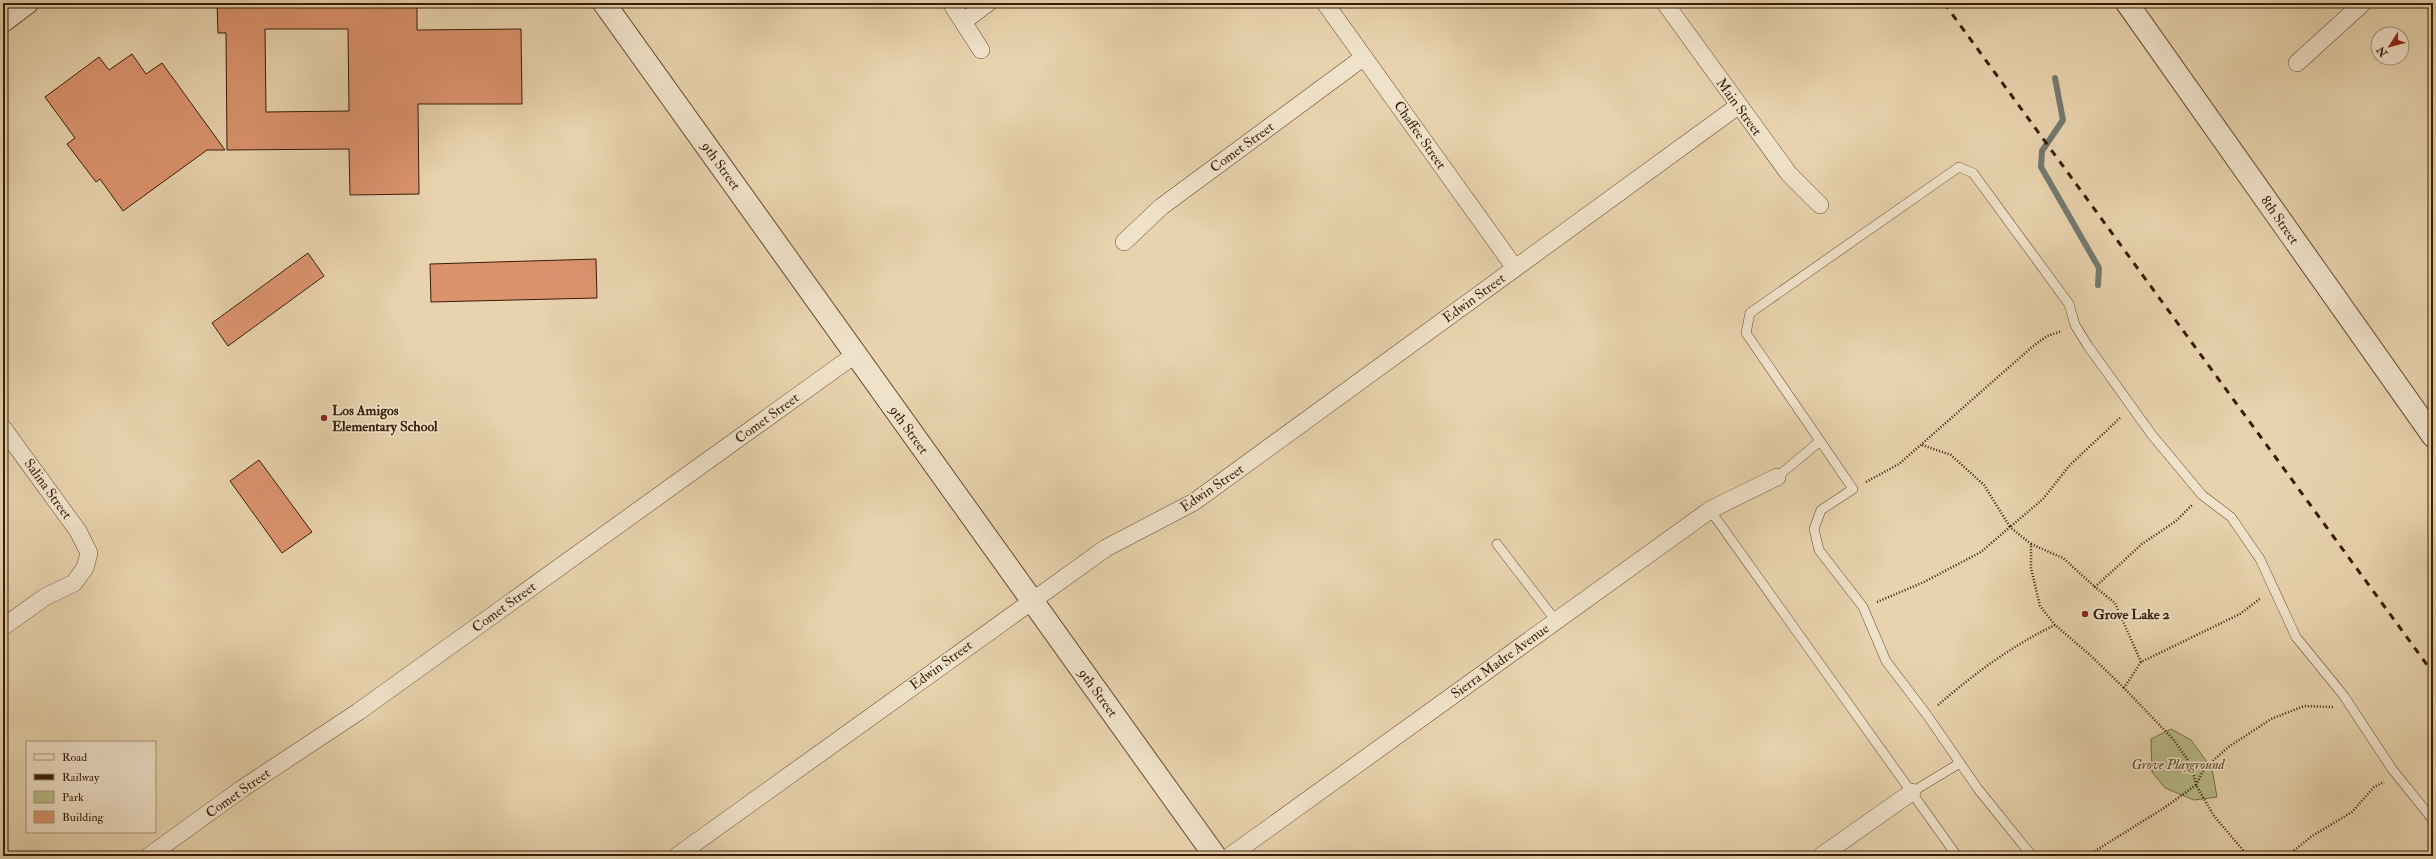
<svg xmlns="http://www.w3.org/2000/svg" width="2436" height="859" viewBox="0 0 2436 859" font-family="'IM FELL Double Pica',serif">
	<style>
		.green { fill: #b8bc89; stroke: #786c49 }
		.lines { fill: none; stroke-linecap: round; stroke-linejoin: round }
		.stream { stroke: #747970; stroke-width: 6 }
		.building { fill: #db936e; stroke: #391d09; fill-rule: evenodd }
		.service-casing { stroke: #654a32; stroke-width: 10 }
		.minor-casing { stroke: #654a32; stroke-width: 18 }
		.tertiary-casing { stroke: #654a32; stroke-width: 24 }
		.path { stroke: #391d09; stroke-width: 2.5; stroke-dasharray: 1 2; stroke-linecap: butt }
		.service { stroke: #f0e2ca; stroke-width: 9 }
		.minor { stroke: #f0e2ca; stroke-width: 17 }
		.tertiary { stroke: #f0e2ca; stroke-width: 22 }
		.rail { stroke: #391d09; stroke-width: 3; stroke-dasharray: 7 7; stroke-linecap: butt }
		.poi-dot { fill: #8f2418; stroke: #f0e2ca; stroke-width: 1.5 }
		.labels { text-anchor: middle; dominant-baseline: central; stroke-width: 3.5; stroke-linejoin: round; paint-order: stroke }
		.street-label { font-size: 14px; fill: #391d09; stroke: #f0e2ca }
		.poi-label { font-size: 14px; font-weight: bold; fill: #391d09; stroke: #f0e2ca; text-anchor: start }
		.park-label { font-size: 14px; font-style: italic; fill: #594529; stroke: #f0e2ca }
	</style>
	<rect width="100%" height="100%" fill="#e8d3ae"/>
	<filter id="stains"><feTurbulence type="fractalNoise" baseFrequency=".005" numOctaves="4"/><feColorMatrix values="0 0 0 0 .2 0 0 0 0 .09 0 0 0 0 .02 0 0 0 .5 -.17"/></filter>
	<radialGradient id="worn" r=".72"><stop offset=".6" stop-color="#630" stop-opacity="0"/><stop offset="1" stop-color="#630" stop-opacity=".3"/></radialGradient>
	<path class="green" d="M2171,729L2191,740L2212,769L2217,797L2194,800L2165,788L2152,772L2151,739Z"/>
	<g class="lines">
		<path class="stream" d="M2055,78L2063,120L2042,151L2041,167L2099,268L2098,285"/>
	</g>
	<path class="building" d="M217,3H417V30L521,29L522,104H418L419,194L350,195L349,149L227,150L226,33H218ZM265,29H348L349,111L266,112Z
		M132,54L146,74L162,63L225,150H207L123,211L100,179L96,182L67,144L75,138L45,97L99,57L109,70Z
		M308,253L324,276L228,346L212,323Z
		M596,259L597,298L431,302L430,264Z
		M259,460L312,532L282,553L230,481Z"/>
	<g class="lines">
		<g class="service-casing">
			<path id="service" d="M1777,477L1820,441
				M1710,510L1957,856
				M1497,544L1556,621
				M1912,792L1960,763
				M2032,856L1978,789L1927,715L1886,661L1863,607L1819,550L1814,529L1821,510L1853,489L1746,333L1750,313L1959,167L1973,173L2069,304L2075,325L2088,346L2152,435L2202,495L2231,517L2260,559L2296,637L2344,696L2392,769L2433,820"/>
		</g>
		<g class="minor-casing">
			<path id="minor" d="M951,3L981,50
				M1325,3L1515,268
				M1665,3L1789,174L1820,205
				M964,21L988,3
				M2297,63L2363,3
				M1124,242L1161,207L1364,57
				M3,428L78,531L89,553L85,568L74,583L45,597L3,627
				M149,856L243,788L358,712L856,354
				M677,856L1106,548L1194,502L1738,106
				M1230,856L1710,510L1777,477
				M1821,856L1912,792"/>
		</g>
		<g class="tertiary-casing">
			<path id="tertiary" d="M604,3L1215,856
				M2127,3L2433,436
				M3,21L27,3"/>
		</g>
		<path class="path" d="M1922,445L1951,455L1984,485L2010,527L2043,499L2069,466L2121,417
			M1866,482L1899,464L2032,347L2047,336L2062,331
			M2031,544L2063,558L2095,587
			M1877,602L1924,582L1981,552L2010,527L2031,544V568L2040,606L2055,625
			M2141,662L2115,603L2095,587L2142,544L2176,521L2192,505
			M1938,705C1974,674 2011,646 2055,625L2090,655L2124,688
			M2196,785L2192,766L2173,739L2124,688L2141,662L2240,614L2261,598
			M2196,785L2204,769L2227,748L2271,719L2304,706L2334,707
			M2087,856L2164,808L2196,785L2214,816L2248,856
			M2287,856L2312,836L2352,812L2374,787L2384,782"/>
		<use href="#service" class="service"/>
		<use href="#minor" class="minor"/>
		<use href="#tertiary" class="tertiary"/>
		<path class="rail" d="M1944,3L2433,673"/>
	</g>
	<g class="poi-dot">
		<circle cx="324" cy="418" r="4"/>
		<circle cx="2085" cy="614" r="4"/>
	</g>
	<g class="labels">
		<g class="street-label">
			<text transform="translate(1739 107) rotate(54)">Main Street</text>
			<text transform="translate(1420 135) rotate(55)">Chaffee Street</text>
			<text transform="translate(1242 147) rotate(-36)">Comet Street</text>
			<text transform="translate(721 166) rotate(54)">9th Street</text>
			<text transform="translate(2280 220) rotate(55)">8th Street</text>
			<text transform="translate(1474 298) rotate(-36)">Edwin Street</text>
			<text transform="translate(767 418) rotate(-36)">Comet Street</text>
			<text transform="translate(909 430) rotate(54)">9th Street</text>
			<text transform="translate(1212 488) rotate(-34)">Edwin Street</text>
			<text transform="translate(48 489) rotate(54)">Salina Street</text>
			<text transform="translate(504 607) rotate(-36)">Comet Street</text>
			<text transform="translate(1500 661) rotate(-36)">Sierra Madre Avenue</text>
			<text transform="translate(941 665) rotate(-36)">Edwin Street</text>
			<text transform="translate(1098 693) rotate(54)">9th Street</text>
			<text transform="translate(238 793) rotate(-35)">Comet Street</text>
		</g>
		<g class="poi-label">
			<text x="332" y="410">Los Amigos<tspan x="332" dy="16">Elementary School</tspan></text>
			<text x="2093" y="614">Grove Lake 2</text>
		</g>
		<g class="park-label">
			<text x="2178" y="764">Grove Playground</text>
		</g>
	</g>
	<rect width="2436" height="859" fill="none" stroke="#e8d3ae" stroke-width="16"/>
	<rect x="4" y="4" width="2428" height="851" fill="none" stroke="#391d09" stroke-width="2"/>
	<rect x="8" y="8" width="2420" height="843" fill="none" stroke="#391d09"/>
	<rect x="26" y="741" width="130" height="92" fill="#f0e2ca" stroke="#a7937d"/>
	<rect x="34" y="754" width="20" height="6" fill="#f0e2ca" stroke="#a7937d"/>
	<text x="62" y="761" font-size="12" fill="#391d09">Road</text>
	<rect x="34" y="774" width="20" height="6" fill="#391d09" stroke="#a7937d"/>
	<text x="62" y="781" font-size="12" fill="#391d09">Railway</text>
	<rect x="34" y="791" width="20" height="12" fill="#b8bc89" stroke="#a7937d"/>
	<text x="62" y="801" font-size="12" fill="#391d09">Park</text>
	<rect x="34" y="811" width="20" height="12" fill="#db936e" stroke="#a7937d"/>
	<text x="62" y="821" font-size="12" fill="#391d09">Building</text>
	<g transform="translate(2390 46) rotate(234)"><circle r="19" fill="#f0e2ca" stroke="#a7937d"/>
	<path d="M0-3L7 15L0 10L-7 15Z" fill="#8f2418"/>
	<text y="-6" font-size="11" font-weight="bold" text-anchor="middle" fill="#391d09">N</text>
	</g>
	<rect width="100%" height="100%" filter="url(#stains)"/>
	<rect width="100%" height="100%" fill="url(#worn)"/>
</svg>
